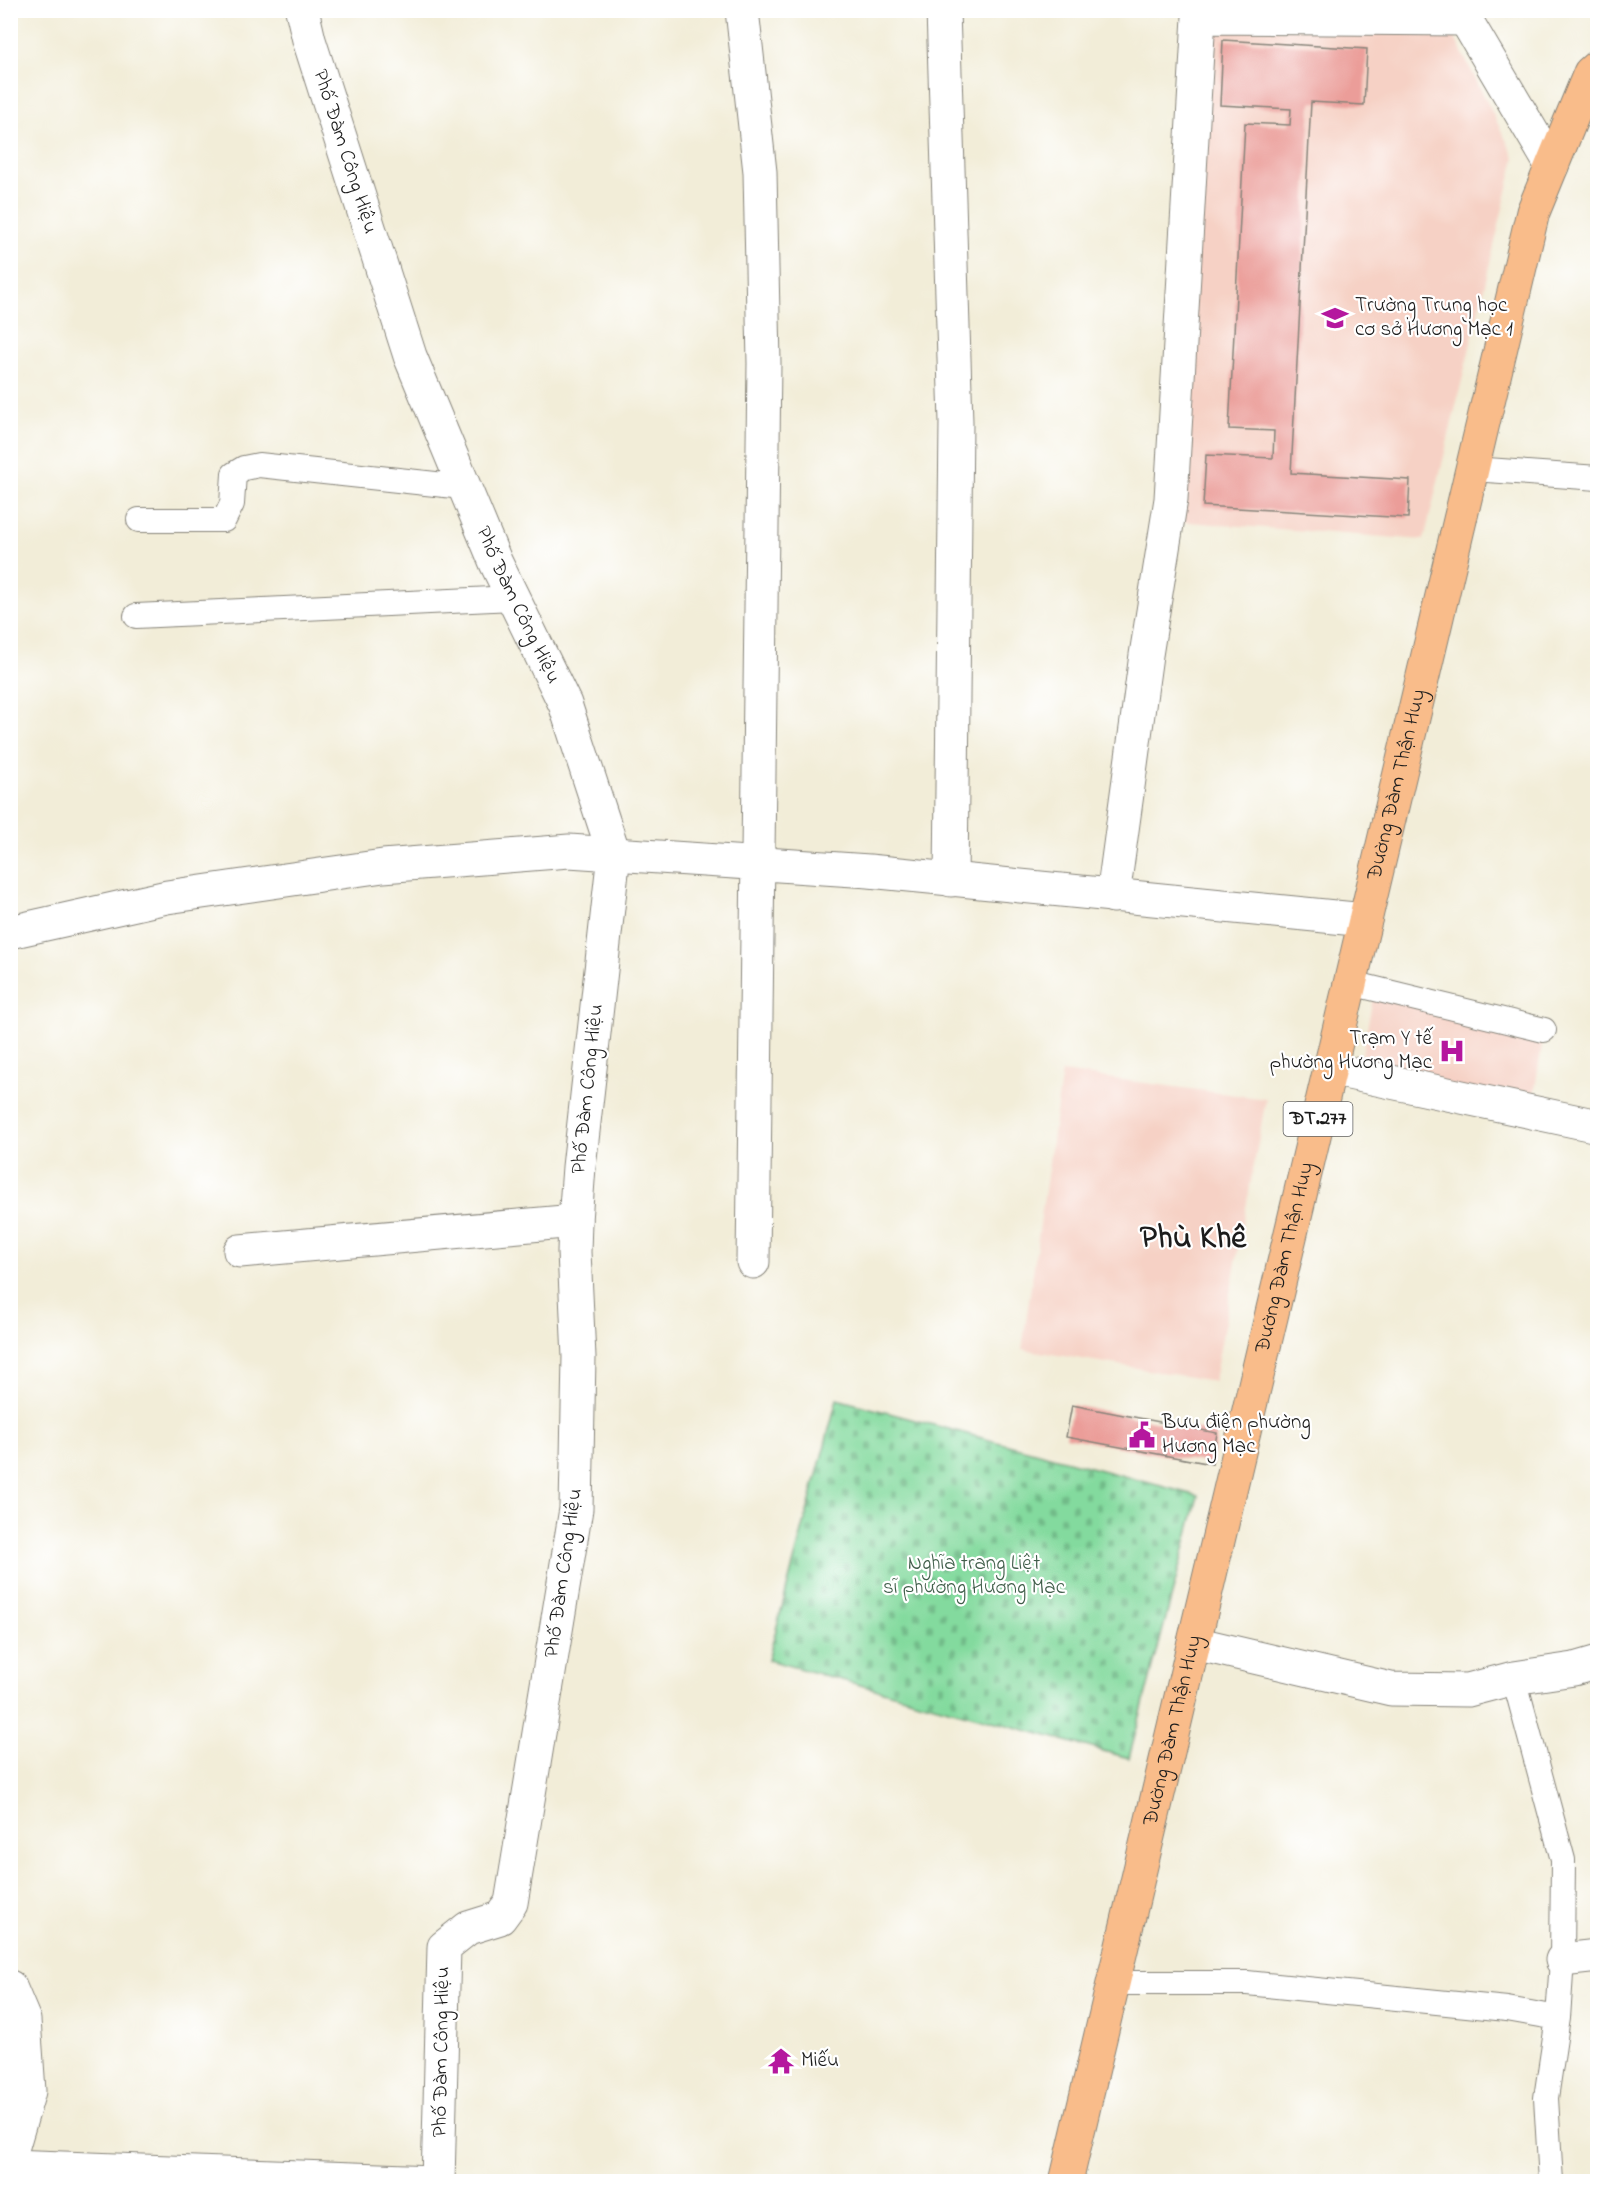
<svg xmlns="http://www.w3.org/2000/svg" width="1608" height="2192" viewBox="0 0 1608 2192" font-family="'Indie Flower',sans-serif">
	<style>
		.built { fill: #f6d1c5 }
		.cemetery { fill: url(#cemetery-stones); stroke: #507b5d; stroke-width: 1.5 }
		.building { fill: #eb9d99 }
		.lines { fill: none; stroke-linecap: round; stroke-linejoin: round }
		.service-casing { stroke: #87847a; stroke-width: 26 }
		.minor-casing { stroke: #87847a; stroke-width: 35 }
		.tertiary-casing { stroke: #87847a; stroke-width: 35 }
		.primary-casing { stroke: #87847a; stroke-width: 35 }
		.service { stroke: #fff; stroke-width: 24 }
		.minor { stroke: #fff; stroke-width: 33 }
		.tertiary { stroke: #fff; stroke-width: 33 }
		.primary { stroke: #f9bc8a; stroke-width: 33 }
		.labels { text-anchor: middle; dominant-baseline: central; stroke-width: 4.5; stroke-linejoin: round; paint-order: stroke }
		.shield { fill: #fff; stroke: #606060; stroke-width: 1.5 }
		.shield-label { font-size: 20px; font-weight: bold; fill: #1c1c1c }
		.street-label { font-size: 21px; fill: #1c1c1c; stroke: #fff }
		.poi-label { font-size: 21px; fill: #1c1c1c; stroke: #fff; text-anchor: start }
		.park-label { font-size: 21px; fill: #405e4a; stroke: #fff }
		.town-label { font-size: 33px; font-weight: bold; fill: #1c1c1c; stroke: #fff }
	</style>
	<defs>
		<pattern id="cemetery-stones" width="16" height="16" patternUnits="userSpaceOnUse" patternTransform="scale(1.5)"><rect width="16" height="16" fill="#83da9e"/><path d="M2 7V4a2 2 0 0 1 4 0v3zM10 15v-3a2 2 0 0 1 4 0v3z" fill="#71ba88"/></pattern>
	</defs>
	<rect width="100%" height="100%" fill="#fff"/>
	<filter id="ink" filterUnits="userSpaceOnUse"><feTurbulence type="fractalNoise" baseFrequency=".0167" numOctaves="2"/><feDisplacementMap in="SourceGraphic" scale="12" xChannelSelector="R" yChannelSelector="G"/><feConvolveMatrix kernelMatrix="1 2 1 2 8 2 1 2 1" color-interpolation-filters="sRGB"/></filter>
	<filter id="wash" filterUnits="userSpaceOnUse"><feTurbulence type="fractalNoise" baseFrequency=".008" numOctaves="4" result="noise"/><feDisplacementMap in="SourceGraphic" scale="24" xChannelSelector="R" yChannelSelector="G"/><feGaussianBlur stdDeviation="1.35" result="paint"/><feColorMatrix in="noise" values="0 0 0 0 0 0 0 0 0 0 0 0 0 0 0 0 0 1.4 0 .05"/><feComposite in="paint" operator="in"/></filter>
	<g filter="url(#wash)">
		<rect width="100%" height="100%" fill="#f2edd8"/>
		<path class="built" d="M1221,28L1451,30L1515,158L1424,540L1176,521L1213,37Z
			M1374,993L1544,1032L1532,1107L1359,1069Z
			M1062,1072L1266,1099L1214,1381L1022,1349Z"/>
		<path class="cemetery" d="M837,1399L1198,1496L1129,1758L768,1660Z"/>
		<g id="blocks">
			<path class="building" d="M1223,40L1367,49L1364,105L1311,102L1291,473L1410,480L1408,518L1203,506L1206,455L1273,458L1274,431L1229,429L1245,123L1290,125L1291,109L1220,105Z
				M1072,1405L1217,1433L1212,1464L1066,1437Z"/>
		</g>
	</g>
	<g filter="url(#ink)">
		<use href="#blocks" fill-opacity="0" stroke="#87847a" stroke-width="1.5"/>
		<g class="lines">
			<g class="service-casing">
				<path id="service" d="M1473,469L1598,478
					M139,520H224L232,504L234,474L244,468L259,465L463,487
					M136,616L513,598
					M1351,983L1544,1030
					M1514,1678L1563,1860L1562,1960L1558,2018
					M1113,1983H1247L1507,2009L1558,2018L1546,2098L1551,2182"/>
			</g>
			<g class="minor-casing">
				<g id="minor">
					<path id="s1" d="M302,10L309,40L410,356L496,563L565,704L614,854L579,1167L575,1221L574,1252L579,1357L576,1509L511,1903L500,1918L468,1928L444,1947L438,2182"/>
					<path d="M742,10L760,172L764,363L753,1262"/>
					<path d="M943,10L956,422L951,880"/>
					<path d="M1113,896L1146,655L1171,499L1199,17L1465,19"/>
					<path d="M10,932L167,897L383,866L569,851L869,871L1365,920"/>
					<path d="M1330,1069L1598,1126"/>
					<path d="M240,1251L575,1221"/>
					<path d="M1194,1643L1391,1689L1468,1690L1514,1678L1574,1669L1598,1662"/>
					<path d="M1562,1960L1598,1956"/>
					<path d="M10,1987L24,2020L29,2091L10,2156"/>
				</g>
			</g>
			<g class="tertiary-casing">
				<path id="tertiary" d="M1460,10L1552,166
					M10,2166L433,2182"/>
			</g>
			<g class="primary-casing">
				<g id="primary">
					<path id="s2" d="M1066,2182L1533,212L1590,73L1598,66"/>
				</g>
			</g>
			<use href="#service" class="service"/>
			<use href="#minor" class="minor"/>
			<use href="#tertiary" class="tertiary"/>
			<use href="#primary" class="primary"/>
		</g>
	</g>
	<defs>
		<g id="school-bare" transform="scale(2.07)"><path d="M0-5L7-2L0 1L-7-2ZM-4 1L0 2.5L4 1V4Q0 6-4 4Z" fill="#b5179e" stroke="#fff" stroke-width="2.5" paint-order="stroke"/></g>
		<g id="hospital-bare" transform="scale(2.07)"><path d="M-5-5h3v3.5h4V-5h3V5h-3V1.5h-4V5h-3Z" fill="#b5179e" stroke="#fff" stroke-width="2.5" paint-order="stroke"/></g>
		<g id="civic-bare" transform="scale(2.07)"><path d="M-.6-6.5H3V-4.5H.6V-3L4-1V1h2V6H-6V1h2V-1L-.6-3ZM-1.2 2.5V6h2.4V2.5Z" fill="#b5179e" stroke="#fff" stroke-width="2.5" paint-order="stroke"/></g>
		<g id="temple-bare" transform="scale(2.07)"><path d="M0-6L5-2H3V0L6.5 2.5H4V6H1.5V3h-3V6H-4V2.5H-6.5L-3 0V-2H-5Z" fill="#b5179e" stroke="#fff" stroke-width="2.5" paint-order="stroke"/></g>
	</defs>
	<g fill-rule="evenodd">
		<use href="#school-bare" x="1335" y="318"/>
		<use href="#hospital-bare" x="1452" y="1051"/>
		<use href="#civic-bare" x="1142" y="1435"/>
		<use href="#temple-bare" x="781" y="2061"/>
	</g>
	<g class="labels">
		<rect class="shield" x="1283.5" y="1102" width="69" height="34" rx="4.5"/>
		<g class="shield-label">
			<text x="1318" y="1119">ĐT.277</text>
		</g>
		<g class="street-label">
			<text stroke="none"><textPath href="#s1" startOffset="148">Phố Đàm Công Hiệu</textPath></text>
			<text stroke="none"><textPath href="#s1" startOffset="634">Phố Đàm Công Hiệu</textPath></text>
			<text stroke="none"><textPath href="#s2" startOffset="1436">Đường Đàm Thận Huy</textPath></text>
			<text transform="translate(588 1089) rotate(-84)">Phố Đàm Công Hiệu</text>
			<text stroke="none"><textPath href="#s2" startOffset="950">Đường Đàm Thận Huy</textPath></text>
			<text transform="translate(564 1573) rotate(-82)">Phố Đàm Công Hiệu</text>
			<text stroke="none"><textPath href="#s2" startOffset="464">Đường Đàm Thận Huy</textPath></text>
			<text transform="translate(442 2052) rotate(-89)">Phố Đàm Công Hiệu</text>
		</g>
		<g class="poi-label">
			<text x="1355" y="306">Trường Trung học<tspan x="1355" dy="24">cơ sở Hương Mạc 1</tspan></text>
			<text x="1432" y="1039" text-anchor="end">Trạm Y tế<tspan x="1432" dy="24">phường Hương Mạc</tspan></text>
			<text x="1162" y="1423">Bưu điện phường<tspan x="1162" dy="24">Hương Mạc</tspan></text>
			<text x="801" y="2061">Miếu</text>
		</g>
		<g class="park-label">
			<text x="974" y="1564">Nghĩa trang Liệt<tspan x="974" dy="24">sĩ phường Hương Mạc</tspan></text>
		</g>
		<g class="town-label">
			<text x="1193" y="1239">Phù Khê</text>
		</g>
	</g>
	<rect width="1608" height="2192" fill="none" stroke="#fff" stroke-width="36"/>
</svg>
